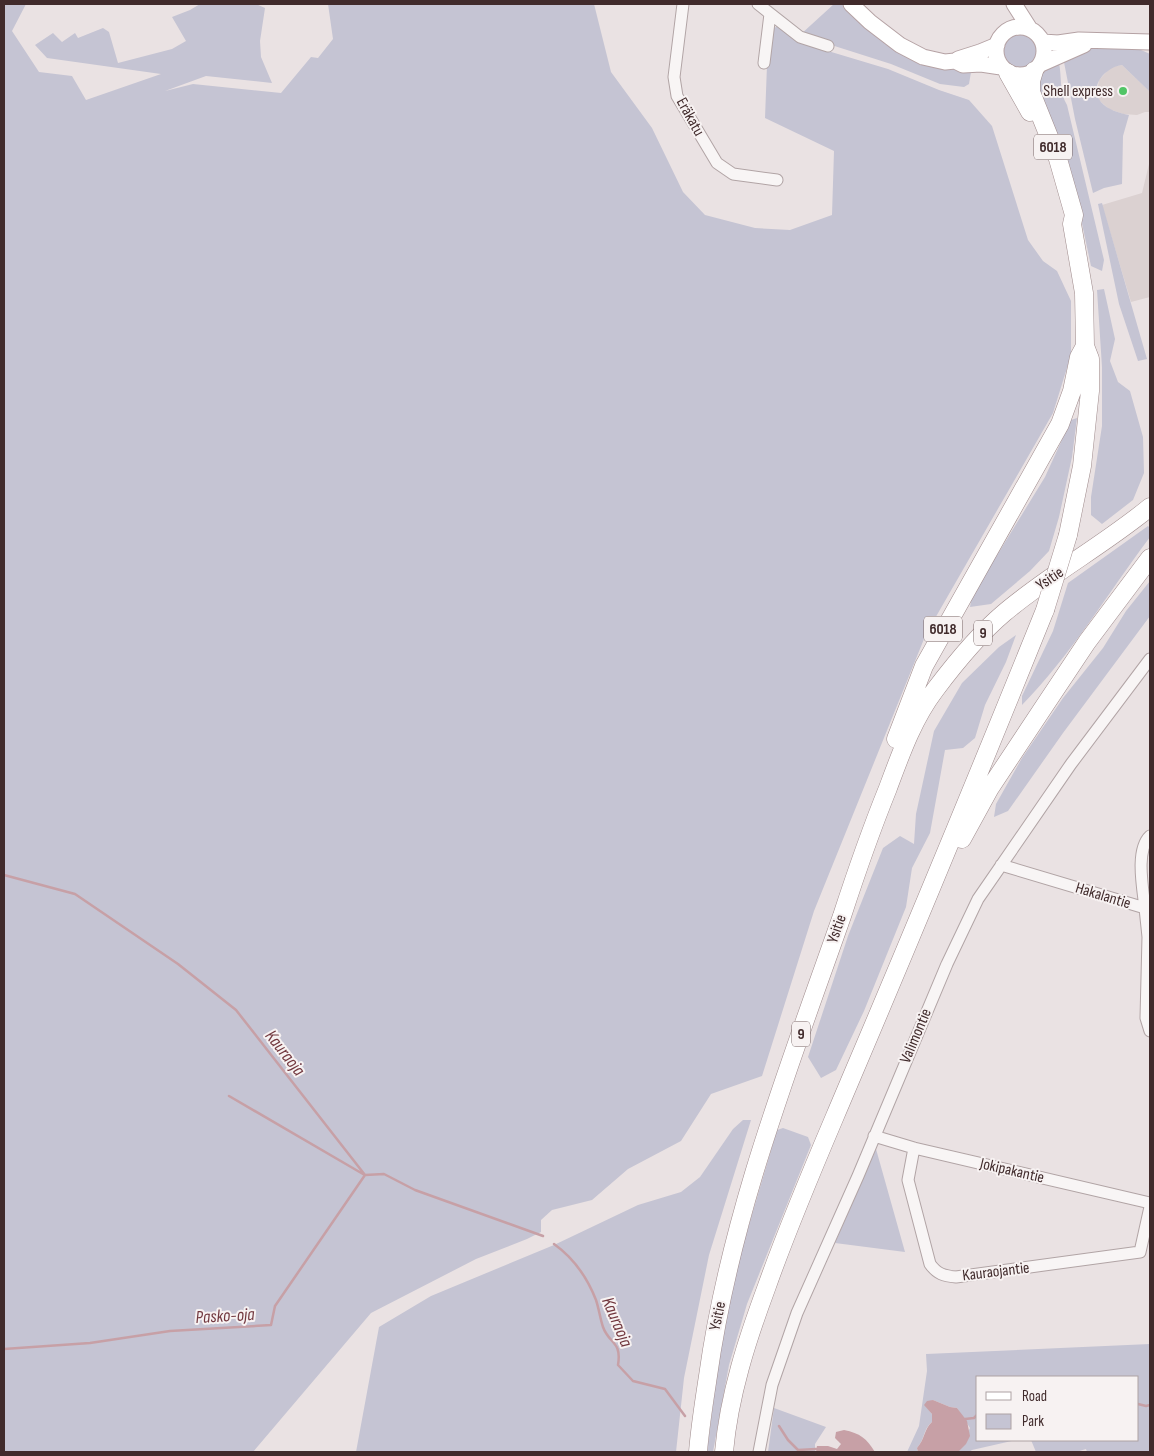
<svg xmlns="http://www.w3.org/2000/svg" width="1154" height="1456" viewBox="0 0 1154 1456" font-family="'Sofia Sans Condensed',sans-serif">
	<style>
		.built { fill: #dbd1d1 }
		.green { fill: #c5c4d3 }
		.water { fill: #c7a0a6 }
		.lines { fill: none; stroke-linecap: round; stroke-linejoin: round }
		.stream { stroke: #c7a0a6; stroke-width: 2.5 }
		.minor-casing { stroke: #b1a4a5; stroke-width: 13 }
		.major-casing { stroke: #b5a2a4; stroke-width: 17 }
		.highway-casing { stroke: #9f8b8c; stroke-width: 19 }
		.minor { stroke: #f8f5f5; stroke-width: 11 }
		.major { stroke: #fff; stroke-width: 15 }
		.highway { stroke: #fff; stroke-width: 18 }
		.highway-bridge-casing { stroke: #9f8b8c; stroke-width: 19; stroke-linecap: butt }
		.highway-bridge { stroke: #fff; stroke-width: 18 }
		.poi-dot { fill: #51c566; stroke: #f7f2f2; stroke-width: 2 }
		.labels { text-anchor: middle; dominant-baseline: central; stroke-width: 4; stroke-linejoin: round; paint-order: stroke }
		.shield { fill: #f7f2f2; stroke: #786767; stroke-width: 1 }
		.shield-label { font-size: 15px; font-weight: bold; fill: #412b2c }
		.poi-label { font-size: 16px; fill: #412b2c; stroke: #f7f2f2; text-anchor: end }
		.street-label { font-size: 16px; fill: #412b2c; stroke: #f7f2f2 }
		.water-label { font-size: 18px; font-style: italic; fill: #72383f; stroke: #f7f2f2 }
	</style>
	<rect width="100%" height="100%" fill="#eae2e3"/>
	<path class="built" d="M1122,65L1150,92V112H1145L1137,115L1123,114L1109,109L1099,100L1097,91L1099,80L1111,67Z
		M1150,160V297L1131,302L1102,205L1142,193Z"/>
	<path class="green" d="M4,4H26L12,31L39,72L72,76L86,100L161,74L47,58L35,45L53,33L62,42L75,33L78,38L103,28L109,32L118,63L172,49L186,41L172,17L190,10L200,4H256L265,8L260,41L261,57L272,83L206,76L165,91L193,84L281,93L311,57L318,58L333,39L328,4H594L611,72L652,128L683,192L705,215L755,228L790,230L832,215L834,151L765,118L767,65L770,30L778,26L798,42L888,69L939,90L969,100L992,126L1028,240L1043,261L1057,271L1071,301V355L1053,413L926,634L814,911L762,1076L711,1094L681,1141L628,1169L592,1200L552,1210L541,1220V1232L527,1239L476,1259L371,1313L253,1452H4Z
		M834,4H842C865,27 888,51 920,63C933,68 952,67 966,69L971,72L969,84L964,87L940,84L891,64L800,35Z
		M1002 53a18 18 0 1 1 36 0a18 18 0 1 1-36 0Z
		M1123,46L1141,50L1150,54V92L1122,65C1106,67 1088,86 1101,102C1108,110 1119,113 1129,115L1123,136L1122,184L1104,188L1093,193L1075,119L1063,57L1094,47Z
		M1059,63C1062,77 1059,92 1067,105L1104,260L1102,271L1091,266L1080,214L1036,83C1040,71 1047,67 1059,63Z
		M1102,203L1147,359L1138,361L1119,304L1098,204Z
		M1104,289L1115,339L1110,361L1118,382L1130,391L1143,437L1144,473L1133,500L1102,524L1091,515V497L1102,426V367L1097,290Z
		M1077,418L1072,457L1059,517L1049,551L1030,571L991,604L970,607L972,596L1045,477L1071,420Z
		M1148,526L1150,528V537C1108,593 1071,655 1022,705V696L1053,631L1068,583Z
		M1150,581V616L1063,733L1008,811L994,817L996,804L1022,758L1063,698L1103,648L1126,611Z
		M1016,635L1006,662L985,705L975,738L963,748L945,750L930,833L912,868L906,907L864,1011L836,1070L821,1078L808,1057L848,936L883,848L900,836L914,844L916,814L934,731L962,683L999,647Z
		M743,1120H751L709,1255L684,1378L676,1452H356L379,1327L431,1296L554,1245L638,1205L681,1192L700,1177L733,1129Z
		M783,1128L808,1137L811,1145L747,1304L729,1365L713,1452H707L720,1349L738,1262L777,1130Z
		M876,1149L905,1252L835,1243Z
		M1150,1344V1452H1087L1086,1449L1076,1452H1036L1031,1440H1138V1377H978V1440H1016L972,1450L969,1452H958L970,1428L957,1408L950,1407L933,1400L925,1405L932,1414V1422C923,1429 925,1439 917,1448L918,1452H907L919,1426L927,1371L926,1354Z
		M774,1408L826,1427L815,1444V1452H768Z"/>
	<path class="water" d="M933,1400L950,1407L957,1408L967,1421L970,1436L966,1444L958,1452H918L917,1448C925,1439 924,1429 932,1422V1414L924,1405L927,1401Z
		M844,1430C860,1433 867,1439 875,1452H817L816,1450L817,1446H828L837,1449L841,1444L835,1438L836,1432Z"/>
	<g class="lines">
		<path class="stream" d="M4,875L75,894L178,964L236,1010L365,1175
			M229,1096L363,1174
			M365,1175L384,1174L415,1190L543,1236
			M554,1244C575,1259 587,1277 596,1300C599,1309 600,1318 603,1327C609,1344 622,1341 618,1365L633,1381L665,1389L685,1416
			M4,1349L90,1343L170,1331L271,1325L275,1306L365,1175
			M1138,1404L1146,1406L1150,1405
			M965,1419L974,1418L978,1414
			M779,1426L788,1440L798,1450L816,1449"/>
		<g class="minor-casing">
			<path id="minor" d="M683,4L674,77L677,96L717,163L733,174L777,180
				M758,4L800,37L828,46
				M764,63L770,14
				M1001,865L1145,908L1148,937L1146,1018L1150,1031
				M1145,908C1143,889 1135,850 1150,836
				M874,1136L914,1148L1150,1203
				M914,1148L908,1180L930,1264C937,1274 944,1276 956,1277L1140,1252L1150,1207
				M759,1452L772,1385L797,1313L858,1176L947,964L978,899L1071,764L1150,659"/>
		</g>
		<g class="major-casing">
			<path id="major" d="M851,4L870,22L900,45L923,57L945,62L955,61L963,65L981,64L1001,67
				M1014,4L1030,29
				M996 51a24 24 0 1 1 48 0a24 24 0 1 1-48 0Z
				M1043,42L1058,43L1079,40L1150,42
				M958,59L980,52L997,45
				M1041,64L1084,45"/>
		</g>
		<g class="highway-casing">
			<path id="highway" d="M1034,71L1031,81V92L1058,159L1074,215L1072,224L1084,293L1085,346L1090,359V391L1082,466L1068,535
				M1008,73L1030,112
				M896,739L924,666L1060,424L1072,391L1079,357L1085,346
				M962,839L990,788L1045,705L1087,642L1150,558
				M698,1452C700,1427 704,1402 708,1376C730,1217 789,1067 842,916C856,873 871,830 888,788C901,753 913,719 935,690C956,662 978,635 1004,613C1050,574 1104,545 1150,507
				M724,1452C729,1395 747,1340 767,1286C792,1215 823,1145 852,1076C918,921 982,766 1045,610"/>
		</g>
		<use href="#minor" class="minor"/>
		<use href="#major" class="major"/>
		<use href="#highway" class="highway"/>
		<g class="highway-bridge-casing">
			<path id="highway-bridge" d="M1045,610L1068,535"/>
		</g>
		<use href="#highway-bridge" class="highway-bridge"/>
	</g>
	<circle class="poi-dot" cx="1123" cy="91" r="5"/>
	<g class="labels">
		<g class="shield">
			<rect x="1034" y="134.5" width="38" height="25" rx="4"/>
			<rect x="924" y="616.5" width="38" height="25" rx="4"/>
			<rect x="974" y="620.5" width="18" height="25" rx="4"/>
			<rect x="792" y="1021.5" width="18" height="25" rx="4"/>
		</g>
		<g class="shield-label">
			<text x="1053" y="147">6018</text>
			<text x="943" y="629">6018</text>
			<text x="983" y="633">9</text>
			<text x="801" y="1034">9</text>
		</g>
		<g class="poi-label">
			<text x="1113" y="91">Shell express</text>
		</g>
		<g class="street-label">
			<text transform="translate(690 117) rotate(61)">Eräkatu</text>
			<text transform="translate(1050 579) rotate(-34)">Ysitie</text>
			<text transform="translate(1103 896) rotate(17)">Hakalantie</text>
			<text transform="translate(837 929) rotate(-71)">Ysitie</text>
			<text transform="translate(916 1036) rotate(-67)">Valimontie</text>
			<text transform="translate(1012 1171) rotate(13)">Jokipakantie</text>
			<text transform="translate(996 1272) rotate(-7)">Kauraojantie</text>
			<text transform="translate(718 1316) rotate(-78)">Ysitie</text>
		</g>
		<g class="water-label">
			<text transform="translate(285 1053) rotate(52)">Kauraoja</text>
			<text transform="translate(225 1316) rotate(-3)">Pasko-oja</text>
			<text transform="translate(617 1322) rotate(67)">Kauraoja</text>
		</g>
	</g>
	<rect width="1154" height="1456" fill="none" stroke="#412b2c" stroke-width="10"/>
	<rect x="976" y="1376" width="162" height="65" fill="#f7f2f2" stroke="#aea2a3"/>
	<rect x="986" y="1392" width="25" height="8" fill="#ffffff" stroke="#aea2a3"/>
	<text x="1022" y="1401" font-size="15" fill="#412b2c">Road</text>
	<rect x="986" y="1414" width="25" height="15" fill="#c5c4d3" stroke="#aea2a3"/>
	<text x="1022" y="1426" font-size="15" fill="#412b2c">Park</text>
</svg>
